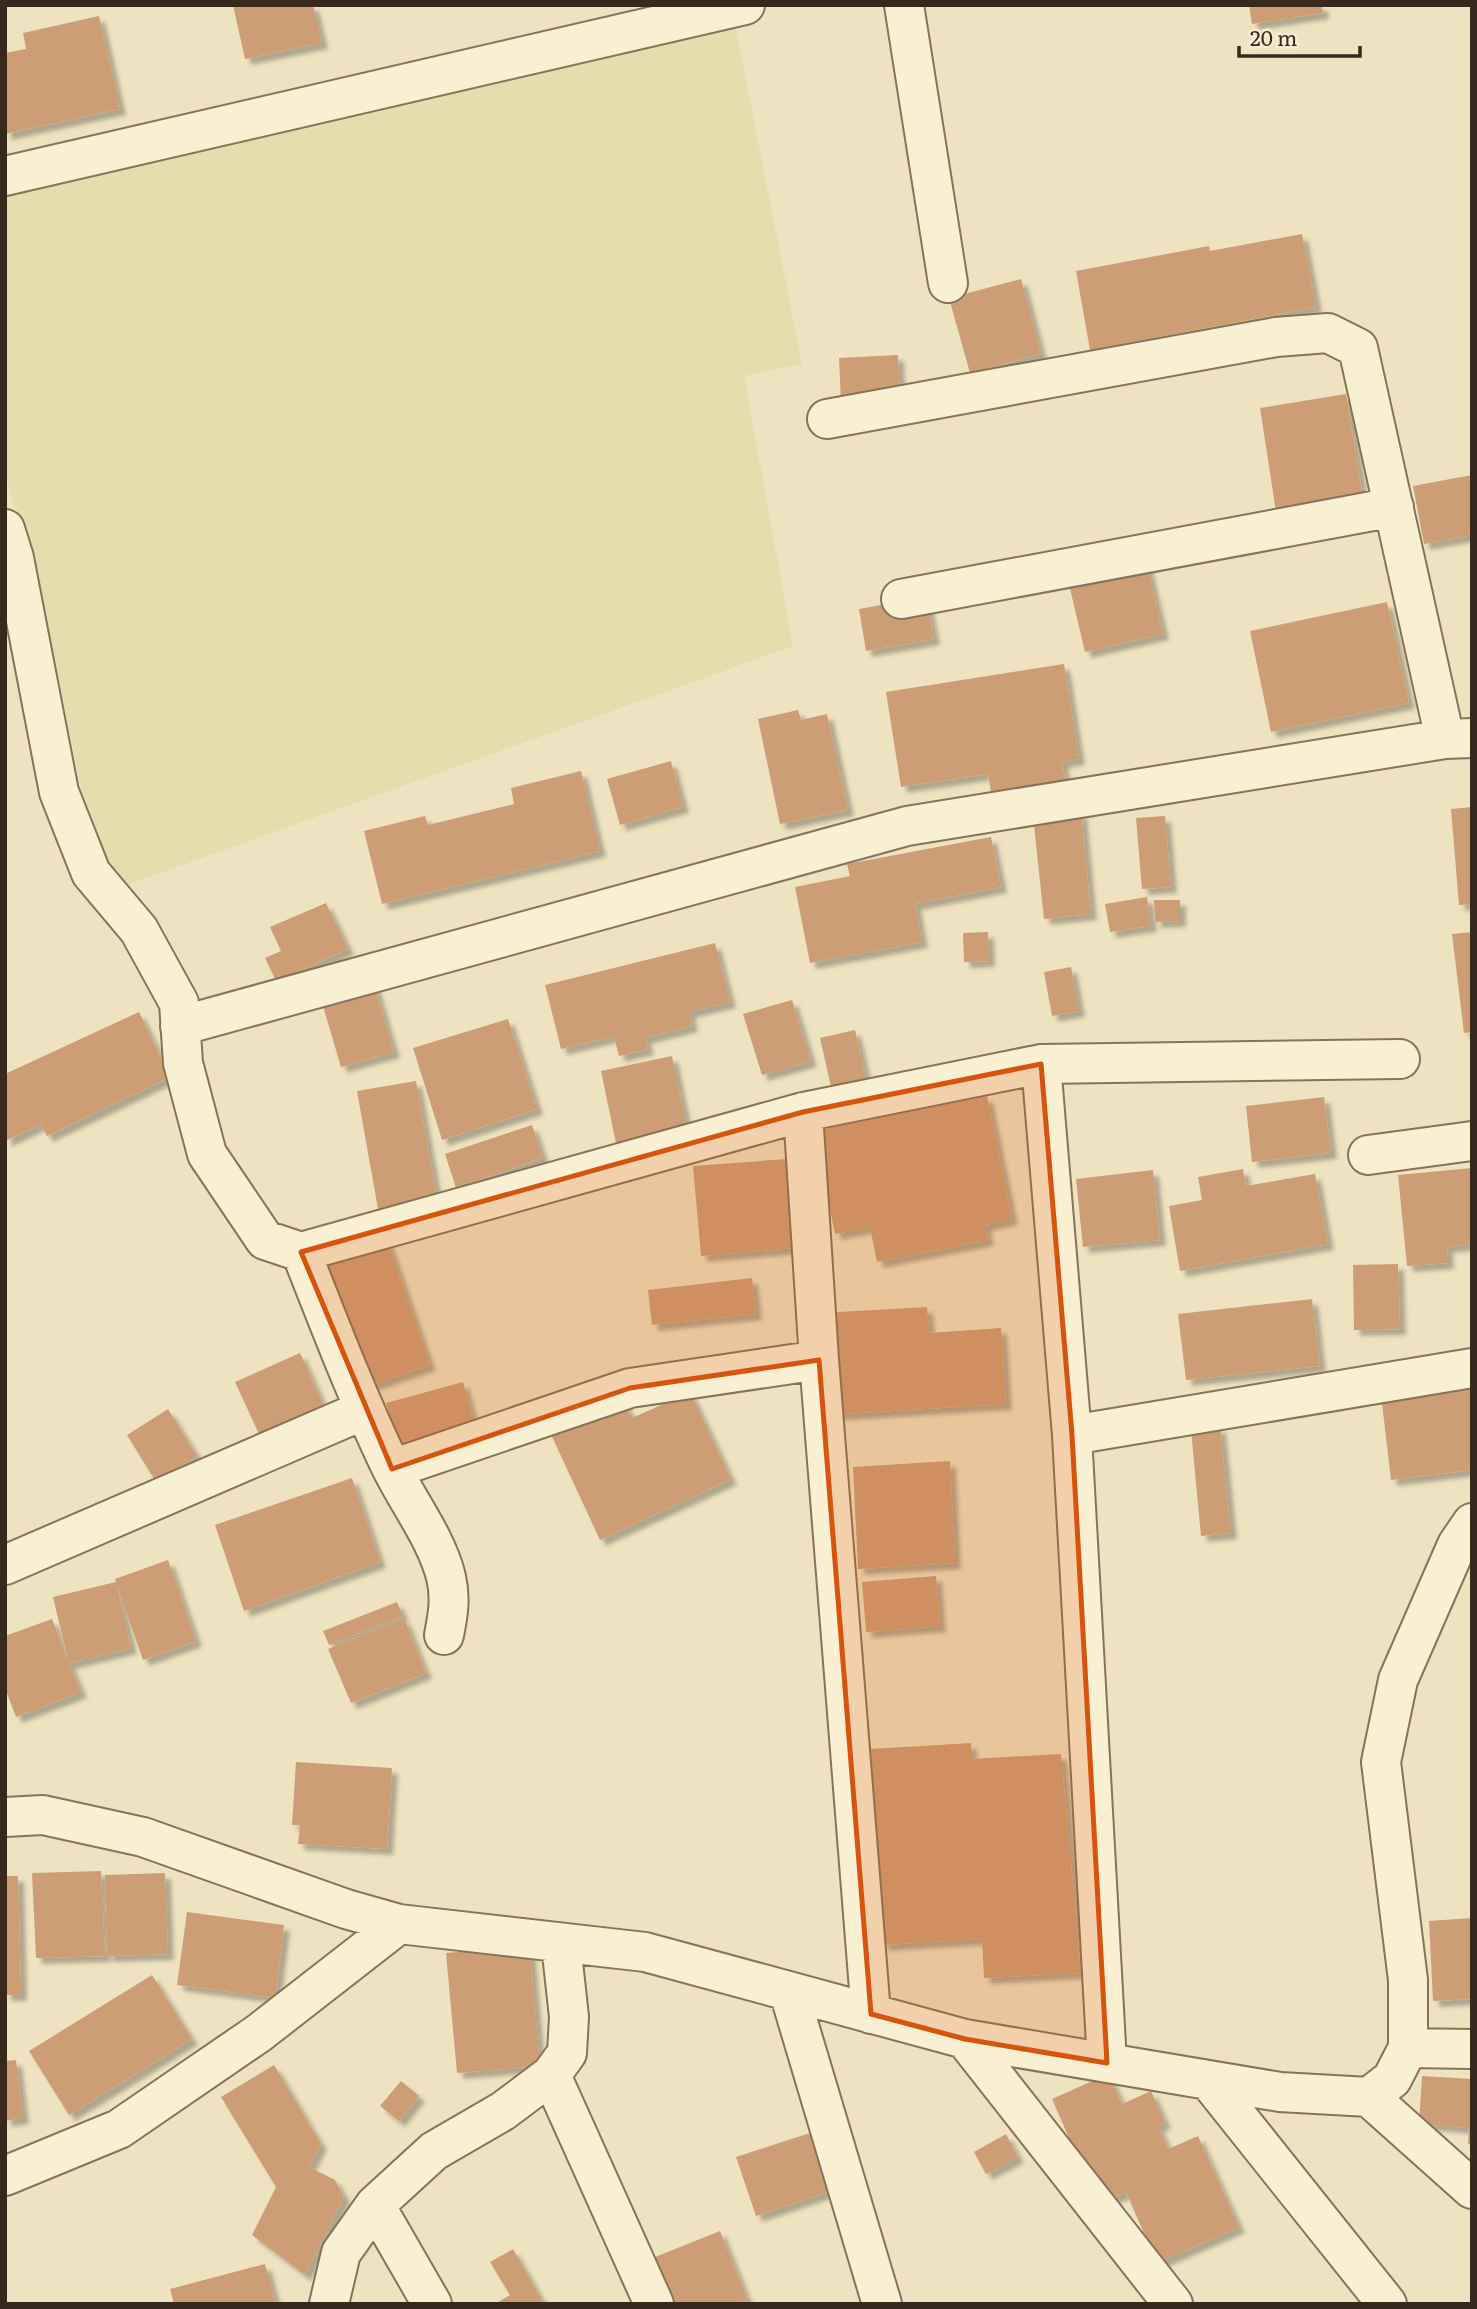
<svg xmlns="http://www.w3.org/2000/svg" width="1477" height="2309" viewBox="0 0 1477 2309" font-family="Literata,serif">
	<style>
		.farmland { fill: #e4ddad }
		.building { fill: #cd9e75; filter: url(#shadow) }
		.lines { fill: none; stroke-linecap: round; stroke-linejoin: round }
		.street-casing { stroke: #877358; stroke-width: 42 }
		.street { stroke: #f9efd3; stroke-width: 38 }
		.marked { fill: #d6540e; fill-opacity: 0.2; stroke: #d6540e; stroke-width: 5; stroke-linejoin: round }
	</style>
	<defs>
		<filter id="shadow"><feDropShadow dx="6" dy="6" stdDeviation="2" flood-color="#0004"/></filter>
	</defs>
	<rect width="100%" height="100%" fill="#eee2c0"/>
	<path class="farmland" d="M734,20L802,364L744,376L793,646L118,888L80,784L58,672L24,537L5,475V189Z"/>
	<path class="building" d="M233,5H313L322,43L245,59Z
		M1249,5H1322L1323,13L1252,24Z
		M99,16L120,109L5,134V53L26,49L23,33Z
		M1302,234L1316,307L1090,350L1076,271L1209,246L1210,251Z
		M1021,279L1041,354L970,373L949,298Z
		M898,355L900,402L841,404L839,358Z
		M1346,394L1364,504L1277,518L1260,408Z
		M1472,475V535L1424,544L1413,486Z
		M1146,561L1163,634L1085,652L1068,580Z
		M926,597L934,639L866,651L859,609Z
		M1387,602L1409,703L1271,732L1250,631Z
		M1064,664L1079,759L1062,762L1066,786L992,798L988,774L901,787L886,692Z
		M798,710L801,720L827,714L848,810L780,824L758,719Z
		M671,761L683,807L620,825L607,779Z
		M581,771L600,851L382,904L364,831L425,816L428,825L514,804L511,788Z
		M1472,807V904L1459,905L1451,809Z
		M1081,812L1091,914L1044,919L1033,816Z
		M1165,816L1171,887L1142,889L1136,818Z
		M991,837L1001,887L915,904L922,942L810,963L795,887L850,876L847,864Z
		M1147,897L1151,926L1110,932L1105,904Z
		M1154,900H1180V921L1155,922Z
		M326,903L348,949L276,981L265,958L281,951L270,927Z
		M988,932L989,961L964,962L963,933Z
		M1472,932V1032L1464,1033L1452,934Z
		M715,943L730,1002L689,1012L692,1026L645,1038L648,1049L619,1056L614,1036L561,1049L545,985Z
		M1071,967L1079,1011L1052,1016L1044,972Z
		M373,981L394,1052L341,1067L320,996Z
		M792,1000L811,1061L762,1075L743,1014Z
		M139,1012L170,1077L47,1136L41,1124L5,1141V1074Z
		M508,1019L537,1109L442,1140L413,1048Z
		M855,1030L867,1083L832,1091L820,1038Z
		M672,1056L688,1133L617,1148L601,1071Z
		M416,1081L437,1198L378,1209L357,1091Z
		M987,1096L1012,1219L985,1225L988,1240L877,1262L870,1227L835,1234L814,1131Z
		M1324,1097L1331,1153L1252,1162L1246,1106Z
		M532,1125L543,1158L456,1188L445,1154Z
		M787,1159L794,1248L701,1256L693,1166Z
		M1472,1168V1244L1447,1247L1448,1263L1407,1266L1398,1175Z
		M1243,1169L1246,1186L1315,1174L1328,1244L1180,1271L1169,1206L1202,1200L1198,1177Z
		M1153,1170L1160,1240L1083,1247L1076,1179Z
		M387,1240L430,1365L368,1386L326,1261Z
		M1398,1264L1400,1329L1354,1330L1353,1265Z
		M752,1278L756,1314L652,1325L648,1290Z
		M1312,1299L1320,1366L1186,1380L1178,1314Z
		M927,1307L929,1333L1001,1328L1006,1404L826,1415L820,1313Z
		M300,1353L325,1409L261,1438L235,1382Z
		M1472,1375V1470L1391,1480L1380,1386Z
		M463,1382L477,1433L400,1453L386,1403Z
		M690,1392L731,1479L600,1540L548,1428L620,1394L632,1418Z
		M168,1409L197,1456L156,1482L127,1435Z
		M1220,1427L1231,1533L1201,1536L1191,1430Z
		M950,1461L955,1563L858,1569L853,1467Z
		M352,1478L380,1562L244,1611L215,1525Z
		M168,1560L196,1641L143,1660L117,1586L131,1648L69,1663L81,1692L16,1717L5,1688V1636L52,1619L68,1660L53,1597L116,1582L115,1579Z
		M936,1576L940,1626L866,1632L862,1582Z
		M397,1602L403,1616L329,1645L323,1631Z
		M404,1618L426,1673L351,1703L328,1649Z
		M971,1743V1759L1061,1754L1081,1973L984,1978L982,1939L882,1945L871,1749Z
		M296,1762L392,1768L387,1849L298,1844L300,1825H292Z
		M101,1871L105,1956L36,1958L32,1873Z
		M165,1873L168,1954L107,1956L105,1875Z
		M5,1876H18L21,1995H5Z
		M187,1912L284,1925L275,1998L177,1985Z
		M1472,1918V1999L1433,2001L1429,1921Z
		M529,1945L540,2066L457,2073L446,1953Z
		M152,1975L192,2039L69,2115L29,2051Z
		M16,2060L23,2118L5,2121V2061Z
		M274,2065L321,2144L309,2167L335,2180L344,2197L305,2275L252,2235L276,2187L221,2097Z
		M1108,2074L1122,2104L1151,2091L1165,2123L1158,2126L1168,2149L1198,2136L1239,2227L1157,2263L1126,2192L1098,2204L1052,2099Z
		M1422,2076L1472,2079V2145L1468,2144L1469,2128L1419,2124Z
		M401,2081L419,2096L399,2121L380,2106Z
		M810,2133L830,2191L756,2216L736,2157Z
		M1006,2134L1018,2157L986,2174L974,2152Z
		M720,2231L747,2299L735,2304H674L655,2257Z
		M513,2249L544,2304H495L510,2295L490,2262Z
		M265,2264L276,2304H174L170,2289Z"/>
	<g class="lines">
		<g class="street-casing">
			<path id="street" d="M904,5L948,283
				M5,176L745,5
				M827,419L1276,337L1328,333L1358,348L1445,739
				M5,529L14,558L59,792L91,873L139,930L179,1003L183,1063L207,1154L265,1240L301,1252C329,1323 356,1394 389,1463C407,1501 436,1537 446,1577C451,1598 448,1615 444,1635
				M901,599L1394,507
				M180,1026L907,826L1445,739L1472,738
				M1041,1064L1072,1435L1107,2063
				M803,1112L819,1360L871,2014
				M1368,1155L1472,1141
				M301,1252L803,1112L1041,1064L1400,1059
				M1072,1435L1472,1368
				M392,1469L630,1388L819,1360
				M5,1565L364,1410
				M5,1817L43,1815L143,1837L346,1909L399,1924L645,1952L965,2039L1280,2092L1369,2097L1392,2079L1408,2048V1980L1381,1762L1398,1680L1457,1545L1472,1523
				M789,1992L882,2304
				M965,2039L1173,2304
				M1408,2048L1472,2049
				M551,2075L654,2304
				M1209,2081L1387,2304
				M1369,2097L1472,2189
				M5,2176L119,2129L259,2033L399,1924
				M375,2205L432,2304
				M329,2304L341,2253L375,2205L434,2151L503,2111L551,2075L567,2053L569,2017L561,1944"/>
		</g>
		<use href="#street" class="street"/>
	</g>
	<path class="marked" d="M1041,1064L1072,1435L1107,2063L965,2039L871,2014L819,1360L630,1388L392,1469L301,1252L803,1112Z"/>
	<rect width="1477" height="2309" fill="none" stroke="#372a1c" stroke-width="14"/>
	<path d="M1239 46v10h121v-10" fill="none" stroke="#372a1c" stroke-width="3.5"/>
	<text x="1250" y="46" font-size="21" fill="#372a1c" stroke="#f6eccf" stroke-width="5" paint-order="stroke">20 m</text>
</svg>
